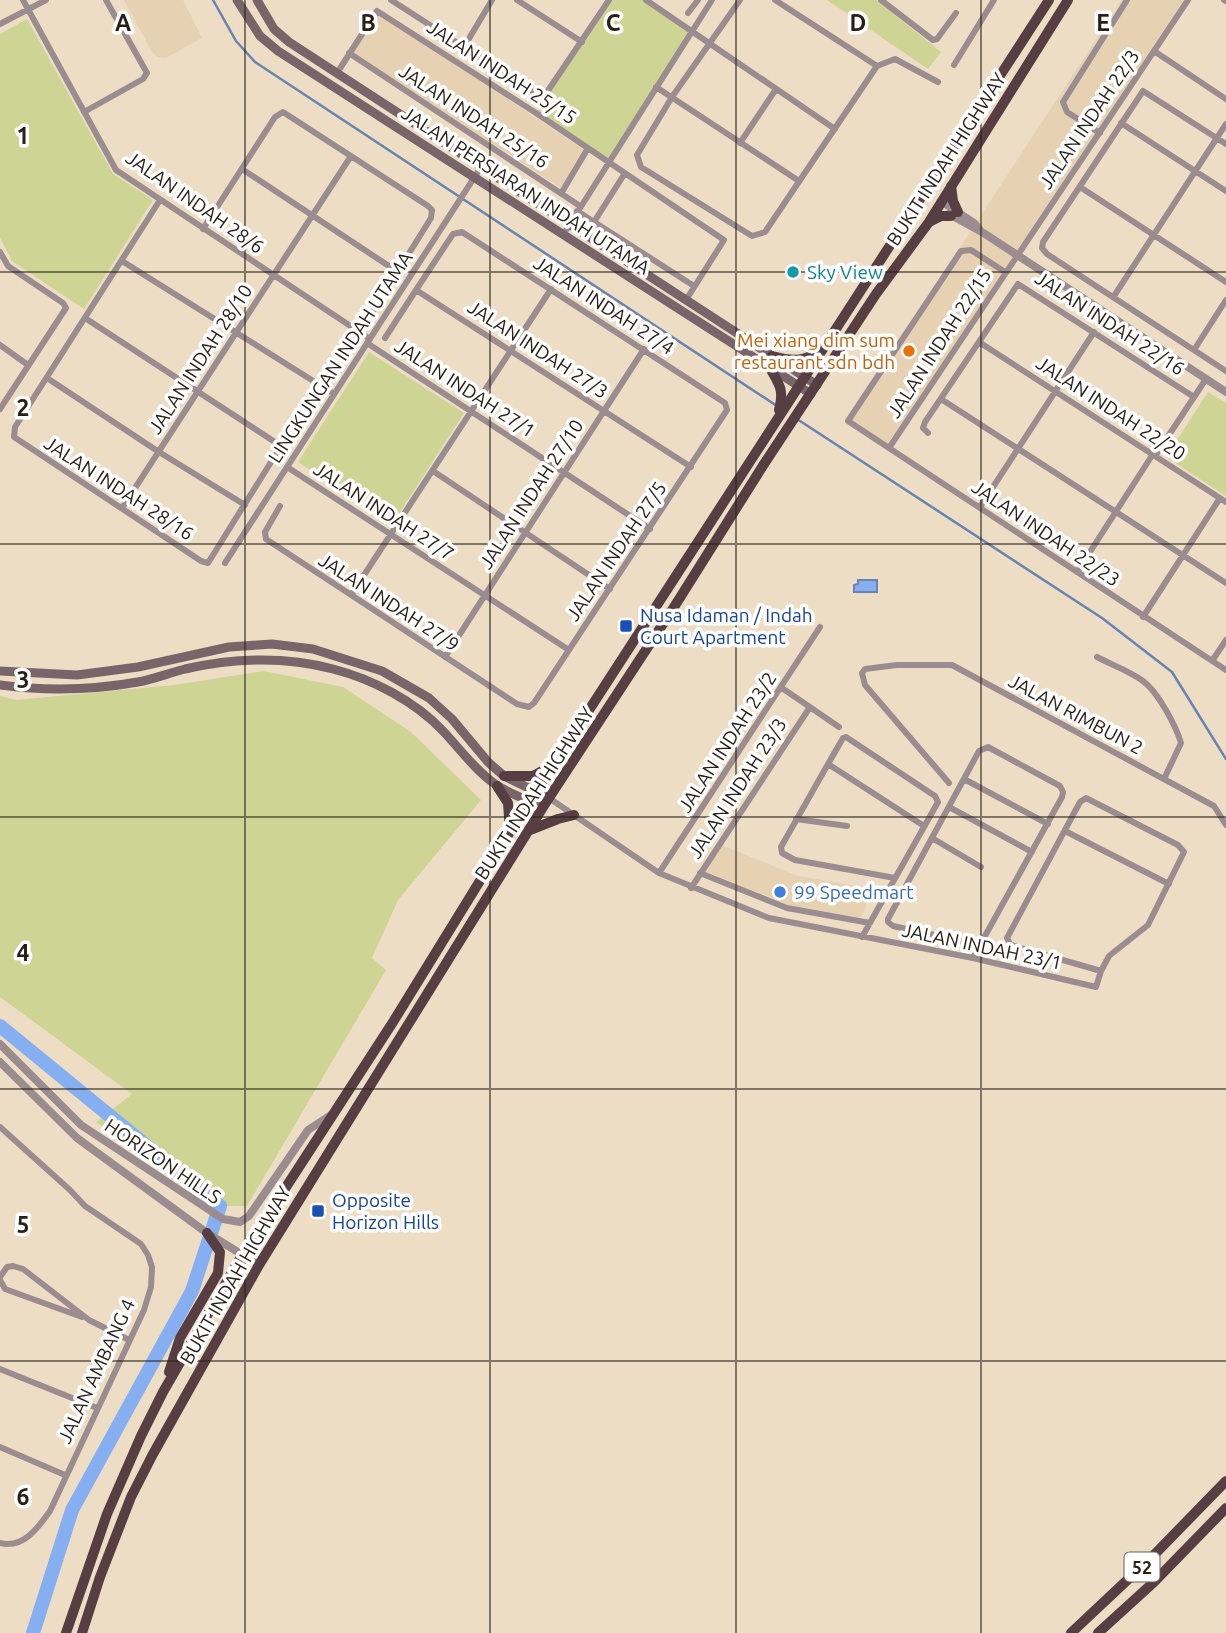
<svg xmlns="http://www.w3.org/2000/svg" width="1226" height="1633" viewBox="0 0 1226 1633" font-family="Ubuntu,sans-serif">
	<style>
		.built { fill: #e6d2b3 }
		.green { fill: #ced494 }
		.water { fill: #86aff2; stroke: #6984b0; stroke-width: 2 }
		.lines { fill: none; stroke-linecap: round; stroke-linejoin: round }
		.stream { stroke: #6984b0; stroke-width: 2.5 }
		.river { stroke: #86aff2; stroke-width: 14 }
		.minor { stroke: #9a8c8f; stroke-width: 6 }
		.tertiary { stroke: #9a8c8f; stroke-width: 8 }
		.secondary { stroke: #786569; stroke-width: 9 }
		.trunk { stroke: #563e43; stroke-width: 10 }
		.grid { fill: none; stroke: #262017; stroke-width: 2; stroke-opacity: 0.55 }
		.culture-dot { fill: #0f9aa8; stroke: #fff; stroke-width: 2.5 }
		.food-dot { fill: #e8710a; stroke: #fff; stroke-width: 2.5 }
		.transit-dot { fill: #1a4fb4; stroke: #fff; stroke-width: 2.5 }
		.shop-dot { fill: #3f7fe0; stroke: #fff; stroke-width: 2.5 }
		.labels { text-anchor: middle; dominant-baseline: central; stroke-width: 7; stroke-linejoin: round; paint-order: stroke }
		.shield { fill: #fff; stroke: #67635d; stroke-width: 2 }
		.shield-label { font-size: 18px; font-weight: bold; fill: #262017 }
		.street-label { font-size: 19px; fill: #262017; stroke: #fff }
		.culture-label { font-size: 19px; fill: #0d838f; stroke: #fff; text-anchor: start }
		.food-label { font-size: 19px; fill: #c56008; stroke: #fff; text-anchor: end }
		.transit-label { font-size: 19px; fill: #164399; stroke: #fff; text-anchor: start }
		.shop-label { font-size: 19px; fill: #366cbe; stroke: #fff; text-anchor: start }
		.grid-label { font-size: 23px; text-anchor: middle; font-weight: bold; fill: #262017; stroke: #fff; stroke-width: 7; stroke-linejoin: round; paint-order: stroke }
	</style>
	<rect width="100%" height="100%" fill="#edddc4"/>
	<path class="built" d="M124,0H183L202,38L166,58L158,57L152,52Z
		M1122,0H1184L888,444L848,418Z
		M377,13L583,149L561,188L353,53Z
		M722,845L798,876L868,888L871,894L861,918L789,905L705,871Z"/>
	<path class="green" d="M609,0H646L692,30L608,162L536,113Z
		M827,0H876L941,52L928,69Z
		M27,19L113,174L153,200L84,309L12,261L0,238V34Z
		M369,352L464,413L393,523L298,462Z
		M1208,392L1226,403V496L1166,457Z
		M264,671L343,687L411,732L481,800L398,900L372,958L386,970L247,1206H220L96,1122L132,1094L0,997V696L16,700L174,685Z"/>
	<path class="water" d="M858,580H877V592H854V585L858,584Z"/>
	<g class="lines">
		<path class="stream" d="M213,0L236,41L255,62L777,406
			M797,419L1102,618L1172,672L1226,759"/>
		<path class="river" d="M0,1026L220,1206L192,1291L72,1510L33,1633"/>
		<path class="minor" d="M23,0L116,170L370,339
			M391,0L543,98L609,0
			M517,0L582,42
			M646,0L835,129
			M740,0L672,97L637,155L641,167L752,236L765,232L877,66
			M775,0L877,66
			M881,0L933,40L937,39L956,13
			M1224,0L1226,1
			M688,13L698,0
			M0,24L46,0
			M464,47L492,0
			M1154,51L1226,99
			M349,53L580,206
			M954,65L994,0
			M877,66L895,59L938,82
			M337,73L377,11L536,113L724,240L686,300
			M656,87L799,181
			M84,112L143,79L147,73L106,0
			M1121,123L1226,191
			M1100,133L1067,112L1063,102L1127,0
			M740,143L776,89
			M1226,144L1143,91L1043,242L1042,248L1047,254L1226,371
			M242,169L398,272
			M1080,187L1226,282
			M562,192L588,148
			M160,200L15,427L14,437L201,561L208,563L296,422
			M577,211L694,286
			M594,222L625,173
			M203,229L275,117L283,112L428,206L432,210L431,218L360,332
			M563,235L712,0
			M0,252L8,266L63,303L66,308L0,409
			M122,261L334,394
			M1005,272L971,250L961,251L848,421L1226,670
			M1114,296L1226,124
			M85,318L281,446
			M385,338L416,290L691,467
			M979,342L1226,502
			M367,343L650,529
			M0,345L28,365
			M1194,350L1226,300
			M47,378L159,452L245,505
			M941,399L1226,583
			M928,433L923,428L925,422L1018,284L1194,397
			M889,448L1188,0
			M1155,456L1206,379
			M287,467L569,650
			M433,471L610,589
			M280,506L265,532L266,539L517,704L529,707L534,703L727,410L725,403L462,232L453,234L416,290
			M980,507L1094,332
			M122,508L351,156
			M225,563L481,167
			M1077,572L1153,454
			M351,595L551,289
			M1143,617L1220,498
			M445,657L644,349
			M1097,657C1112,665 1130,671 1143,681C1158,692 1176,726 1181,743L1164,779
			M1212,661L1226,640
			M782,688L839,727
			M828,764L843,738L846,737L935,796L938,802L862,937
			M964,779L1048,824
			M949,783L865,685L862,673L865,669L897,665H952L1214,806L1226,825
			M549,798L659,873L769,918L973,958L1096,987L1101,971L1109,956L1148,925L1184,852L1178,845L1086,798L1080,802L1007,938L1010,944L1014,946L1101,971
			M949,807L1032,852
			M796,819L847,826
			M1065,831L1169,884
			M932,838L981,867
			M659,873L820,627
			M700,873L787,908L870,923
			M895,878L795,860L782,853L781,847L828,764L924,826
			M691,888L810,707
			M973,958L980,945L1062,797L1063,792L1060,786L988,747L979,751L888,919V922L893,926L980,945
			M0,1127L70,1190L85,1206L141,1244L148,1255L152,1267L151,1287L144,1310L50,1511C38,1528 23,1549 0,1543
			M0,1277L7,1267L13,1266L23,1269L89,1320L129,1340
			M0,1280L5,1289L82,1317
			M0,1369L97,1408
			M0,1447L65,1475"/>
		<path class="tertiary" d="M941,201L974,223L980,230
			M949,214L982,232L1226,392
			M0,1044L81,1125L223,1219L240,1222L249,1216L308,1130L331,1115
			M0,1062L77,1138L207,1233L259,1265"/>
		<path class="secondary" d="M237,0L260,36L278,51L811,394
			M257,0L274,29L289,42L817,385
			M0,671L77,675L138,667L229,647L272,644L313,649L382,671L429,698L452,719L488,762L504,776L549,798
			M0,685C46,691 93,690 138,682C154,679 169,673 185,669C234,658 284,656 333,669C372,679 415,701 443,731C460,749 475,770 495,784C509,794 528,800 543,807"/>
		<path class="trunk" d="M951,186L953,201L958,212
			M929,222L941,216H951
			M772,356C791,361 805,363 821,349
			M770,368C780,386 784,389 779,410
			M504,776H533L551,766
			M497,786L508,803L510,832
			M530,830L558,819L574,815
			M169,1372L180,1338L218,1273L220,1252L207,1233
			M66,1633L107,1514L141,1436L163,1392L242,1255L393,1022L510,832L1049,0
			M82,1633L100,1577L131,1497L153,1454L259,1265L543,807L676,604L764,464L876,294L929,222L1068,0
			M1071,1633L1154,1555L1226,1481
			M1098,1633L1154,1582L1226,1508"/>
	</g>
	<path class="grid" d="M245,0V1633M490,0V1633M736,0V1633M981,0V1633M0,272H1226M0,544H1226M0,817H1226M0,1089H1226M0,1361H1226"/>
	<circle class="culture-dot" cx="793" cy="272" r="7"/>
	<circle class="food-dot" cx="909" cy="351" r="7"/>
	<g class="transit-dot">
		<rect x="619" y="619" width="14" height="14" rx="3.5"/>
		<rect x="311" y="1204" width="14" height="14" rx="3.5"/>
	</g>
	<circle class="shop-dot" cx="780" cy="892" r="7"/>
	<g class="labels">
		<rect class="shield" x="1124.5" y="1552.5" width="35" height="29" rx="5"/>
		<g class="shield-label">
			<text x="1142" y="1567">52</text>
		</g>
		<g class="street-label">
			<text transform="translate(502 72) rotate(33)">JALAN INDAH 25/15</text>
			<text transform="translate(474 116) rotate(33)">JALAN INDAH 25/16</text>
			<text transform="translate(1089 119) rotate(-56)">JALAN INDAH 22/3</text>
			<text transform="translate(946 159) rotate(-57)">BUKIT INDAH HIGHWAY</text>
			<text transform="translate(526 190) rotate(33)">JALAN PERSIARAN INDAH UTAMA</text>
			<text transform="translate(195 202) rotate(35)">JALAN INDAH 28/6</text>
			<text transform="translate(604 305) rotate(33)">JALAN INDAH 27/4</text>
			<text transform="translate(1110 323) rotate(33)">JALAN INDAH 22/16</text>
			<text transform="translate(939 343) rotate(-57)">JALAN INDAH 22/15</text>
			<text transform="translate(538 349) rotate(33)">JALAN INDAH 27/3</text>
			<text transform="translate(340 357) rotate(-57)">LINGKUNGAN INDAH UTAMA</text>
			<text transform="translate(200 359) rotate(-57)">JALAN INDAH 28/10</text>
			<text transform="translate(465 388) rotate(33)">JALAN INDAH 27/1</text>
			<text transform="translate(1111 408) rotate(33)">JALAN INDAH 22/20</text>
			<text transform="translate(119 488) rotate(33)">JALAN INDAH 28/16</text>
			<text transform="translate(531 494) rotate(-57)">JALAN INDAH 27/10</text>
			<text transform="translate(384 511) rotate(33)">JALAN INDAH 27/7</text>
			<text transform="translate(1046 533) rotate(34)">JALAN INDAH 22/23</text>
			<text transform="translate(616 551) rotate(-56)">JALAN INDAH 27/5</text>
			<text transform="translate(389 602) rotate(33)">JALAN INDAH 27/9</text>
			<text transform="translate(1076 714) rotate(28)">JALAN RIMBUN 2</text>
			<text transform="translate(727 742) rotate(-57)">JALAN INDAH 23/2</text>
			<text transform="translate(737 788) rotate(-57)">JALAN INDAH 23/3</text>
			<text transform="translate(534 793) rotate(-57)">BUKIT INDAH HIGHWAY</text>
			<text transform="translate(982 946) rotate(12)">JALAN INDAH 23/1</text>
			<text transform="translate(163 1161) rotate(34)">HORIZON HILLS</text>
			<text transform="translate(235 1275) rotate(-60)">BUKIT INDAH HIGHWAY</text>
			<text transform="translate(96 1371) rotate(-65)">JALAN AMBANG 4</text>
		</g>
		<g class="culture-label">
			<text x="807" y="272">Sky View</text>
		</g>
		<g class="food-label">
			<text x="895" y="340">Mei xiang dim sum<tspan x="895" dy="22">restaurant sdn bdh</tspan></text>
		</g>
		<g class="transit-label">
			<text x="640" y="615">Nusa Idaman / Indah<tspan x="640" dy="22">Court Apartment</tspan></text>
			<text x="332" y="1200">Opposite<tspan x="332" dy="22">Horizon Hills</tspan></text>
		</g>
		<g class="shop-label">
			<text x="794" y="892">99 Speedmart</text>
		</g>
	</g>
	<g class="grid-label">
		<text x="123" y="31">A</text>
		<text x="368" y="31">B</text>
		<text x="613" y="31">C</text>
		<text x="858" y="31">D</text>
		<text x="1103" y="31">E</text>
		<text x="23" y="144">1</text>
		<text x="23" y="416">2</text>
		<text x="23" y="688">3</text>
		<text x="23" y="961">4</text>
		<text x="23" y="1233">5</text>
		<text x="23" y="1505">6</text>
	</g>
</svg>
